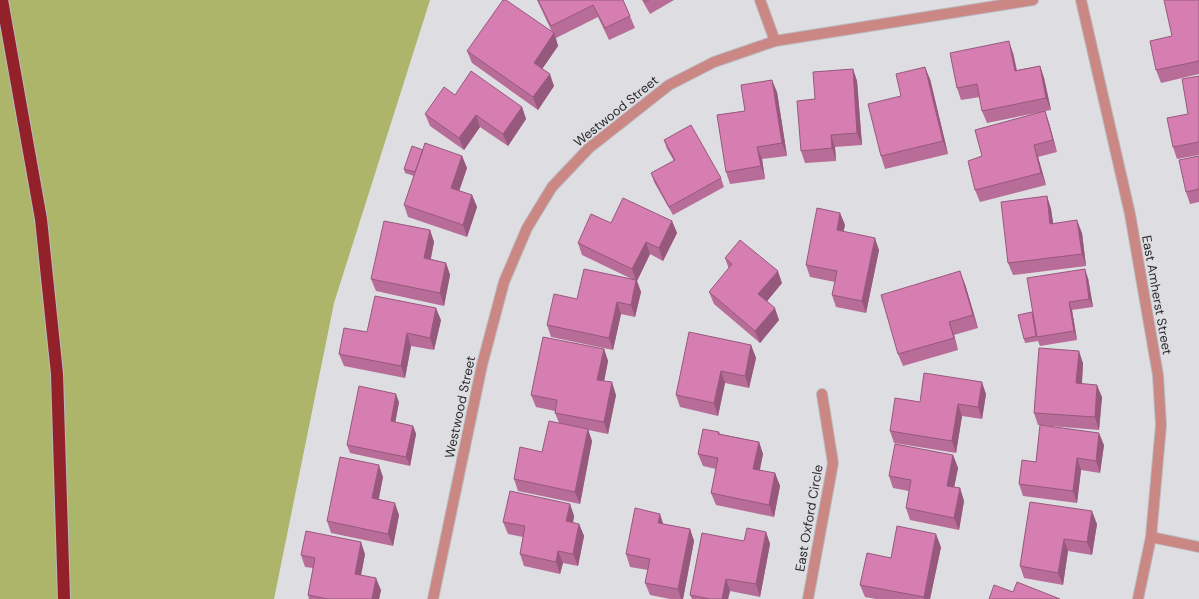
<svg xmlns="http://www.w3.org/2000/svg" width="1199" height="599" viewBox="0 0 1199 599" font-family="'DM Sans',sans-serif">
	<style>
		.green { fill: #acb569 }
		.lines { fill: none; stroke-linecap: round; stroke-linejoin: round }
		.minor-casing { stroke: #bab9be; stroke-width: 12 }
		.highway-casing { stroke: #bab9be; stroke-width: 14 }
		.minor { stroke: #cb8784; stroke-width: 10 }
		.highway { stroke: #922129; stroke-width: 12 }
		.wall { fill: #b86c98 }
		.shaded-wall { fill: #96587c }
		.building { fill: #d67eb1; stroke: #96587c }
		.labels { text-anchor: middle; dominant-baseline: central; stroke-width: 4; stroke-linejoin: round; paint-order: stroke }
		.street-label { font-size: 13px; fill: #2b2b2d; stroke: #dedde2 }
	</style>
	<rect width="100%" height="100%" fill="#dedde2"/>
	<path class="green" d="M0,0H430L334,303L274,599H0Z"/>
	<g class="lines">
		<g class="minor-casing">
			<path id="minor" d="M760,0L775,41
				M1081,0L1130,214L1158,375L1161,425L1151,537L1138,599
				M1151,537L1199,547
				M433,599L482,365L504,282L527,228L552,187L589,148L669,85L714,62L775,41L1033,0
				M808,599L833,463L822,394"/>
		</g>
		<g class="highway-casing">
			<path id="highway" d="M2,0L41,219L57,374L64,599"/>
		</g>
		<use href="#minor" class="minor"/>
		<use href="#highway" class="highway"/>
	</g>
	<path class="wall" d="M537,0H623L630,16L635,28L609,40L598,17L556,38L558,46L542,69L554,86L538,110L472,63L467,51L552,32Z
		M642,0H674L650,14Z
		M1199,0V74L1161,83L1156,70L1172,36Z
		M1013,53L1017,70L1040,66L1044,78L1051,110L1045,111L1049,123L1057,152L1038,157L1046,185L980,202L975,190L982,156L1041,112L987,123L982,111L980,97L961,100L957,88Z
		M853,69L857,81L862,145L835,147L836,161L805,163L801,151L815,99Z
		M1199,76V155L1177,159L1173,147L1188,114Z
		M930,79L948,154L885,169L881,156L901,96Z
		M777,92L787,156L762,159L765,179L730,184L726,172L745,111Z
		M455,95L522,107L526,119L508,146L480,127L464,150L430,126L425,114Z
		M664,140L721,178L724,187L673,215L654,182L651,173L674,161L667,149Z
		M423,150L462,156L467,168L459,191L472,195L477,207L467,237L408,217L404,205L414,176L405,173L404,169Z
		M1199,156V202L1190,204L1186,192Z
		M1047,196L1051,209L1053,223L1082,233L1086,266L1013,275L1008,263Z
		M840,213L845,225L843,232L879,250L866,313L836,307L832,295L835,282L810,277L806,265Z
		M672,221L677,233L663,261L650,254L637,281L641,292L635,317L621,314L613,350L551,337L547,325L577,299L632,279L582,255L578,243L611,223Z
		M430,230L434,242L431,259L446,263L450,275L444,306L376,291L371,279Z
		M725,258L782,283L767,301L779,320L760,343L714,304L709,292L729,269Z
		M1088,278L1093,307L1072,310L1077,340L1040,346L1038,341L1025,343L1024,339L1032,312L1033,317Z
		M965,284L978,328L954,335L958,350L903,366L898,354Z
		M441,320L434,350L411,346L405,378L344,366L339,354L367,332Z
		M751,345L756,358L749,388L725,383L718,416L680,407L676,395Z
		M604,349L608,361L604,381L616,395L608,434L588,430L592,441L580,504L518,491L514,479L542,452L559,423L555,413V411L536,407L531,395Z
		M1083,363L1082,384L1102,397L1099,430L1038,425L1034,413Z
		M986,394L982,419L962,416L956,453L894,443L890,431L920,402Z
		M399,402L395,422L413,426L416,434L410,466L350,453L347,445Z
		M719,432L720,434L759,442L763,454L760,470L775,473L780,486L774,517L716,505L711,493L716,469L703,466L698,454Z
		M1104,445L1100,473L1081,470L1077,503L1023,496L1019,484L1036,462Z
		M953,455L958,468L954,487L960,488L964,501L959,530L910,520L906,508L909,491L893,488L889,476Z
		M383,477L379,499L399,515L393,546L331,533L327,521Z
		M1030,502L1097,524L1092,555L1068,551L1063,585L1024,578L1020,566Z
		M570,504L574,516L573,523L579,524L584,536L578,566L563,563L560,574L524,566L520,554L523,537L508,534L503,522Z
		M664,524L690,529L694,541L683,599H670L650,595L645,583L648,570L630,567L626,554Z
		M766,532L770,544L760,597L730,591L728,599H692L690,595L744,541Z
		M941,547L930,599H876L865,597L860,585L891,558Z
		M365,554L361,575L381,590L379,599H309L308,595L313,568L305,567L301,555Z"/>
	<path class="shaded-wall" d="M554,33L558,46L538,75L534,63Z
		M1009,41L1013,53L1019,83L1015,71Z
		M1040,66L1044,78L1051,110L1046,98Z
		M925,67L930,79L948,154L943,141Z
		M853,69L857,81L862,145L857,133Z
		M550,74L554,86L538,110L533,97Z
		M772,80L777,92L787,156L782,143Z
		M522,107L526,119L508,146L503,134Z
		M1045,111L1049,123L1057,152L1053,140Z
		M476,115L480,127L464,150L459,138Z
		M831,135L835,147L836,161L832,148Z
		M1034,145L1038,157L1046,185L1041,173Z
		M757,147L762,159L765,179L761,166Z
		M462,156L467,168L456,200L451,188Z
		M472,195L477,207L467,237L463,225Z
		M1047,196L1051,209L1055,236L1050,224Z
		M840,213L845,225L841,243L837,230Z
		M1077,220L1082,233L1086,266L1082,254Z
		M672,221L677,233L663,261L659,248Z
		M430,230L434,242L428,270L424,258Z
		M875,238L879,250L866,313L862,301Z
		M646,242L650,254L637,281L641,292L635,317L631,305L636,280L632,269Z
		M446,263L450,275L444,306L440,293Z
		M1085,269L1088,278L1093,307L1089,299Z
		M778,271L782,283L763,306L758,294Z
		M960,271L965,284L978,328L973,315Z
		M617,302L621,314L613,350L609,338Z
		M1069,302L1072,310L1077,340L1074,331Z
		M436,308L441,320L434,350L430,338Z
		M775,308L779,320L760,343L755,331Z
		M949,322L954,335L958,350L954,338Z
		M407,333L411,346L405,378L401,366Z
		M751,345L756,358L749,388L745,376Z
		M604,349L608,361L602,392L597,380Z
		M1079,351L1083,363L1081,396L1076,383Z
		M721,371L725,383L718,416L714,403Z
		M612,382L616,395L608,434L604,422Z
		M982,382L986,394L982,419L978,407Z
		M1097,385L1102,397L1099,430L1095,417Z
		M396,394L399,402L394,430L391,421Z
		M958,404L962,416L956,453L952,441Z
		M413,426L416,434L410,466L406,457Z
		M588,429L592,441L580,504L575,492Z
		M1099,433L1104,445L1100,473L1096,461Z
		M759,442L763,454L757,481L753,469Z
		M953,455L958,468L952,498L947,486Z
		M1077,458L1081,470L1077,503L1073,491Z
		M379,465L383,477L376,510L372,498Z
		M775,473L780,486L774,517L769,505Z
		M960,488L964,501L959,530L954,518Z
		M395,503L399,515L393,546L388,534Z
		M570,504L574,516L571,533L566,521Z
		M1092,511L1097,524L1092,555L1087,542Z
		M660,514L664,526L658,523Z
		M579,524L584,536L578,566L573,554Z
		M690,529L694,541L683,599H681L678,589Z
		M766,532L770,544L760,597L756,584Z
		M936,534L941,547L930,599H924V597Z
		M1064,539L1068,551L1063,585L1058,573Z
		M361,542L365,554L359,586L355,574Z
		M558,551L563,563L560,574L556,562Z
		M376,578L381,590L379,599H372Z
		M726,579L730,591L728,599H722Z"/>
	<path class="building" d="M503,0H506L554,33L534,63L550,74L533,97L467,51Z
		M538,0H623L630,16L605,28L593,5L551,26Z
		M644,0H649L645,2Z
		M1164,0H1199V61L1156,70L1150,41L1172,36Z
		M1009,41L1015,71L1040,66L1046,98L982,111L977,84L957,88L950,53Z
		M925,67L943,141L881,156L868,104L901,96L896,74Z
		M853,69L857,133L831,135L832,148L801,151L797,101L815,99L813,72Z
		M471,71L522,107L503,134L476,115L459,138L425,114L444,87L455,95Z
		M1199,76V142L1173,147L1167,118L1188,114L1182,79Z
		M772,80L782,143L757,147L761,166L726,172L717,115L745,111L741,85Z
		M1045,111L1053,140L1034,145L1041,173L975,190L968,161L982,156L975,130Z
		M691,125L721,178L669,207L651,173L675,160L664,140Z
		M425,143L462,156L451,188L472,195L463,225L404,205Z
		M412,146L423,150L415,172L404,169Z
		M1199,156V189L1186,192L1179,160Z
		M1047,196L1050,224L1077,220L1082,254L1008,263L1001,202Z
		M623,198L672,221L659,248L646,242L632,269L578,243L591,214L611,223Z
		M817,208L840,213L837,230L875,238L862,301L832,295L837,271L806,265Z
		M384,221L430,230L424,258L446,263L440,293L371,279Z
		M740,240L778,271L758,294L775,308L755,331L709,292L732,264L725,258Z
		M584,269L636,280L631,305L617,302L609,338L547,325L554,294L577,299Z
		M1085,269L1089,299L1069,302L1074,331L1037,337L1027,278Z
		M960,271L973,315L949,322L954,338L898,354L881,295Z
		M375,296L436,308L430,338L407,333L401,366L339,354L344,328L367,332Z
		M1032,312L1036,336L1024,339L1018,315Z
		M689,332L751,345L745,376L721,371L714,403L676,395Z
		M543,337L604,349L597,380L612,382L604,422L555,413L557,400L531,395Z
		M1039,348L1079,351L1076,383L1097,385L1095,417L1034,413Z
		M924,373L982,382L978,407L958,404L952,441L890,431L895,398L920,402Z
		M359,386L396,394L391,421L413,426L406,457L347,445Z
		M549,421L588,429L575,492L514,479L520,447L542,452Z
		M1040,425L1099,433L1096,461L1077,458L1073,491L1019,484L1022,460L1036,462Z
		M703,429L719,432L718,434L759,442L753,469L775,473L769,505L711,493L718,458L698,454Z
		M895,444L953,455L947,486L960,488L954,518L906,508L911,480L889,476Z
		M340,457L379,465L372,498L395,503L388,534L327,521Z
		M510,491L570,504L566,521L579,524L573,554L558,551L556,562L520,554L525,526L503,522Z
		M1030,502L1092,511L1087,542L1064,539L1058,573L1020,566Z
		M635,508L660,514L658,523L690,529L678,589L645,583L650,559L626,554Z
		M897,526L936,534L924,597L860,585L867,553L891,558Z
		M747,528L766,532L756,584L726,579L722,599H710L690,595L702,533L744,541Z
		M306,531L361,542L355,574L376,578L372,599H328L308,595L315,558L301,555Z
		M1017,582L1060,599H989L994,585L1013,592Z"/>
	<g class="labels">
		<g class="street-label">
			<text transform="translate(616 111) rotate(-39)">Westwood Street</text>
			<text transform="translate(1157 295) rotate(80)">East Amherst Street</text>
			<text transform="translate(460 407) rotate(-78)">Westwood Street</text>
			<text transform="translate(809 518) rotate(-80)">East Oxford Circle</text>
		</g>
	</g>
</svg>
